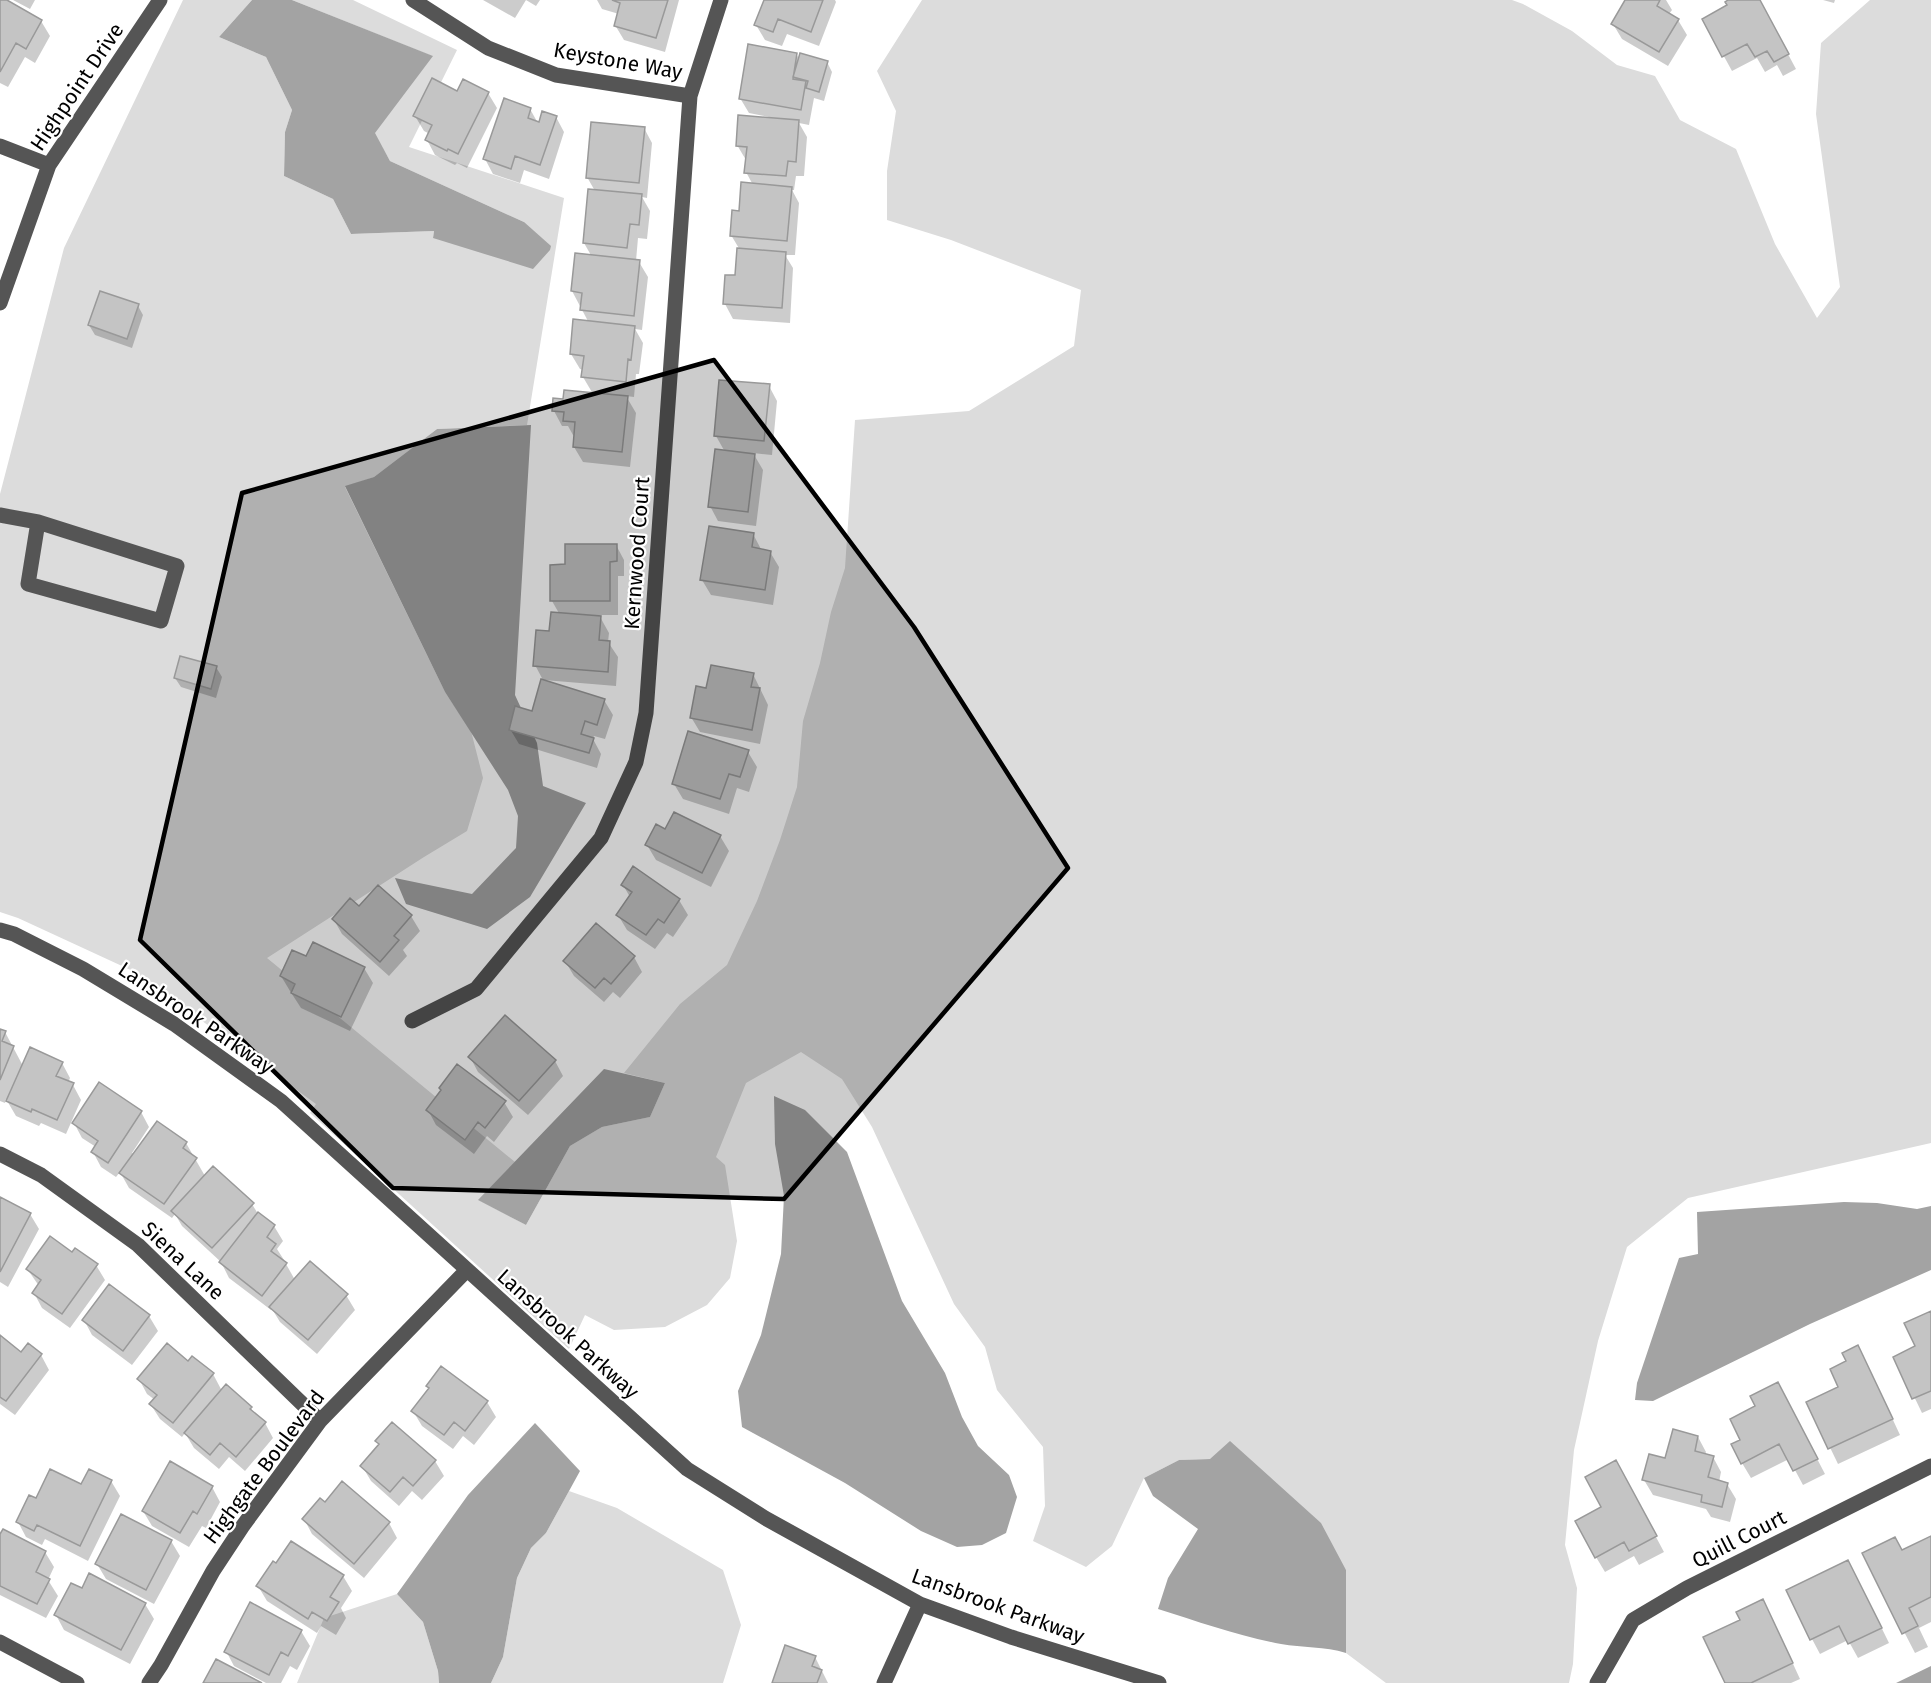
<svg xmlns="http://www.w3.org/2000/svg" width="1931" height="1683" viewBox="0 0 1931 1683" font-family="'Fira Sans',sans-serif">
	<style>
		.green { fill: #dcdcdc }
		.water { fill: #a3a3a3 }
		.shadow { fill: #0003 }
		.building { fill: #c4c4c4; stroke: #999; stroke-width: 1.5 }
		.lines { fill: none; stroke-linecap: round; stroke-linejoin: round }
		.minor { stroke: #555; stroke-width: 15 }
		.marked { fill: #000; fill-opacity: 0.2; stroke: #000; stroke-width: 4.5; stroke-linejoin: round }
		.labels { text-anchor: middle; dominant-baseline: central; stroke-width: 4.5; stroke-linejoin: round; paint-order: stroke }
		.street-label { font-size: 21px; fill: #000; stroke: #fff }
	</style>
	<rect width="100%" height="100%" fill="#fff"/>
	<path class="green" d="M183,0H252L219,37L266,57L292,110L285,132L284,176L333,199L351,234L434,231L433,238L524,222L390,161L374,133L432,56L292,0H353L457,50L409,147L564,198L527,425L437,429L374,477L345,487L445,692L471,731L483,778L467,831L424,857L267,958L515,1162L479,1200L526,1225L570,1146L602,1127L650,1117L665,1083L624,1073L680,1004L727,965L757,901L780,840L797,787L803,721L820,663L831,612L845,568L855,420L969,411L1074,346L1081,290L951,240L887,220V171L896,111L877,71L922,0H1512L1523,4L1572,31L1617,65L1655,76L1680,120L1736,149L1775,244L1817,318L1840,287L1816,114L1821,43L1870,0H1931V1143L1688,1198L1627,1247L1598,1341L1574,1450L1565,1545L1577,1588L1573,1664L1569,1683H1386L1346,1653V1570L1210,1459L1179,1460L1144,1478L1112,1546L1086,1567L1033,1541L1045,1506L1043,1447L997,1390L985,1347L954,1304L872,1127L842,1079L801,1052L746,1083L716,1157L725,1165L737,1241L730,1278L707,1305L665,1327L614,1330L585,1315L569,1349L310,1113L316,1104L135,972L18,918L0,912V494L64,248Z
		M569,1491L617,1508L723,1570L741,1625L723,1683H491L503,1657L517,1578L531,1548L546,1533Z
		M397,1594L423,1622L438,1671L439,1683H297L324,1618Z"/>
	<path class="water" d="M252,0H292L433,56L375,133L390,161L524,222L551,246L550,250L533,269L433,238L434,231L351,234L333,199L284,176L285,132L292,110L266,57L219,37Z
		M531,425L515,695L537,743L543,786L586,803L530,897L487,929L406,904L395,878L472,894L516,848L518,816L508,790L445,692L345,486L374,477L437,429Z
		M604,1069L665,1083L650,1117L602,1127L570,1146L526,1225L478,1200Z
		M774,1096L805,1110L847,1152L902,1301L945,1373L962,1417L978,1446L1009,1475L1017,1497L1006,1533L982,1545L957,1547L921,1531L845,1483L742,1427L738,1391L761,1335L781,1254L784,1196L775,1144Z
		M1844,1202L1877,1203L1917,1209L1931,1206V1270L1810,1324L1653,1401L1635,1400L1637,1383L1679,1258L1698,1254L1697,1212Z
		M535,1423L580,1471L546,1533L531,1548L517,1578L503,1657L491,1683H439L438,1671L423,1622L397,1594L468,1495Z
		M1230,1441L1321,1523L1346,1570V1653C1325,1646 1302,1648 1281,1644C1239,1636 1199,1622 1158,1609L1168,1578L1198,1529L1153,1496L1144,1478L1179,1460L1210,1459Z
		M1931,1666V1683H1896Z"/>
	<path class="shadow" d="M0,0H4L41,21L50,36L35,63L25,57L8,87L0,83Z
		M13,0H35L30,9Z
		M483,0H540L536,6L526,0L515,18Z
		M597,0H679L665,52L624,40L615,25L619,14L602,9Z
		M765,0H835L836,2L819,46L787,34L782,46L765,40L756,25Z
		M1627,0H1666L1672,10L1669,14L1678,20L1687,35L1668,66L1622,39L1613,24Z
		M1731,0H1759L1796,69L1783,76L1777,65L1765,72L1757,58L1732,71L1704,20L1729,6Z
		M1823,0H1835L1834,3Z
		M796,54L800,60L827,62L832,72L824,101L814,98L809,125L799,123L807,137L804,176H796L794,190H792L799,203L795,255H785L793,268L790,323L733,319L725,304L736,277L740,250L731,235L753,185L746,172V160L737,145L769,119V117L749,113L740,98Z
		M458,93H488L497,108L467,168L457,163L455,165L435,155L427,140L430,134L424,131L415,116Z
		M530,109L539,125L556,117L564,132L549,179L524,170L520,183L493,174L485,159Z
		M644,128L652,143L647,198L642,197L650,211L647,239L638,238L636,261L639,262L648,277L642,330L635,329L643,343L639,374H636L634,397L626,396L636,413L630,467L583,462L574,447L575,436L573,435L568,426H562L554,411L565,401L593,394L583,377L584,370L580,369L571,354L589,323L572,291L592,257L584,243L595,191L587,177Z
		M138,306L143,315L132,348L95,335L89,325Z
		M769,386L777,401L772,455L753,453L763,470L756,526L718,521L710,506L725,452L716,436Z
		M753,534L762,551L770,552L779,567L773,605L711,595L702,580Z
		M616,545L624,560V576H618V615H599L609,633L608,642L618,657L616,686L544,680L604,700L613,715L605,739L594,736L593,739L601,754L597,768L519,744L510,729L533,713L543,680L535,665L560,615L552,601L567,566Z
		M216,667L222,677L216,698L181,687L175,678Z
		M753,674L768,705L760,744L700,732L691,717L707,690Z
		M748,752L757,767L749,792L737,788L729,814L683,799L674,784Z
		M666,831L720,836L729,851L711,887L656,860L647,845Z
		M623,885L679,900L688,915L673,937L667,933L655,949L627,930L618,915L630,897Z
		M360,908L411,916L420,931L403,950L407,956L389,976L342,934L334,920Z
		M634,957L642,972L620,998L613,992L604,1002L574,976L565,961Z
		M307,958L364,968L373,983L350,1031L301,1008L290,991L281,976Z
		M0,1030L5,1032L23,1066L62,1063L70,1078L68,1083L73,1085L81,1100L66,1134L41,1123L39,1126L16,1116L6,1099L5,1103L0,1101Z
		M470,1057L555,1061L563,1076L528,1115L478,1072Z
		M504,1102L513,1117L494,1142L487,1136L474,1154L436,1125L428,1110Z
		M141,1112L149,1127L132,1153L134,1154L186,1143L205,1176L252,1204L258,1214L274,1226L283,1241L277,1249L284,1260L282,1262L286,1264L295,1280L346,1295L355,1310L317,1354L280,1322L272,1309L271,1310L229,1278L221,1262L182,1226L175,1214L172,1218L129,1188L120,1172L116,1177L101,1167L93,1152L96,1147L82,1138L74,1123Z
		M0,1198L30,1214L39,1229L8,1287L0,1282Z
		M72,1254L96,1265L105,1280L70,1328L42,1308L34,1293L39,1286L28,1270Z
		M110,1286L149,1316L158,1331L132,1365L92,1335L84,1320Z
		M1931,1313V1409L1922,1413L1895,1357L1917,1347Z
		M0,1337L21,1354L41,1355L49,1370L15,1415L0,1404Z
		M1848,1361L1866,1362L1900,1435L1838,1464L1808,1402L1840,1387Z
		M188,1363L213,1374L222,1391L251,1408L255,1415L265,1423L273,1438L245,1471L229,1457L219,1469L194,1448L185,1433L182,1437L160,1419L151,1405L155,1400L147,1394L139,1379Z
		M442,1368L487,1402L496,1417L474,1445L463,1436L453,1449L422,1426L413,1411L429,1389L428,1386Z
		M1786,1399L1825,1474L1803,1485L1789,1459L1751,1478L1742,1463V1440Z
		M1698,1437L1706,1452L1705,1455L1713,1457L1721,1472L1719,1482L1727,1484L1736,1499L1730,1522L1711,1517L1706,1509L1653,1495L1644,1480Z
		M377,1441L435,1461L444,1476L422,1500L412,1491L399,1506L371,1481L362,1466L380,1446Z
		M1624,1477L1664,1552L1639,1565L1634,1556L1605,1572L1596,1557L1603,1508Z
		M111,1481L120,1496L88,1561L45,1539L42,1545L26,1537L18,1522L37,1500L82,1486Z
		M342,1483L389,1523L397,1538L364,1578L312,1534L304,1519L325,1504Z
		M212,1487L220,1502L206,1528L202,1526L189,1547L152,1526L143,1511Z
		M1931,1537V1622L1919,1628L1928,1647L1915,1653L1864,1554L1902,1552Z
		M0,1538L45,1552L54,1567L48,1580L58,1596L46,1618L0,1595Z
		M171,1541L180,1556L154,1604L106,1579L97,1564Z
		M343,1576L352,1591L341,1608L346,1618L336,1635L321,1626L317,1633L267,1601L258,1586Z
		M1856,1576L1889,1643L1858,1658L1848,1640L1820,1654L1812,1639Z
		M82,1590L145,1604L154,1619L130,1664L64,1630L56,1615Z
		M1771,1616L1800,1679L1791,1683H1727Z
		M301,1631L310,1646L297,1670L290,1666L281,1683H266L234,1666L226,1651Z
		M815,1657L828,1683H773Z"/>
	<path class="building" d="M0,0H7L42,20L26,49L16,43L0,72Z
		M612,0H668L656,38L614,26L620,3Z
		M764,0H823L811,32L778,19L773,32L754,25Z
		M1625,0H1660L1657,6L1679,19L1659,52L1611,24Z
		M1728,0H1760L1789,54L1774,62L1767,51L1755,57L1747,44L1722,57L1702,19L1727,5L1725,2Z
		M748,44L797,53L793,79L806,81L801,110L739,99Z
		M800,53L828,61L819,92L806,88L808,81L793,77Z
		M432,78L457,91L463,79L489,92L458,154L448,149L447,151L425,140L432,125L413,116Z
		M504,98L531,108L528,118L539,122L542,111L557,116L540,165L515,156L511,169L483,159Z
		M738,115L799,120L796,162L788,161L786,176L744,173L747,147L736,146Z
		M591,122L645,127L639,183L586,178Z
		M741,182L792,187L787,241L730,236L732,210L739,211Z
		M588,189L642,194L639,225L630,224L627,248L583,243Z
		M737,248L786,252L782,308L723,304L725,275H735Z
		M575,253L640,260L634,316L580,310L582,293L571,291Z
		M100,291L139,304L127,339L88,325Z
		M573,319L635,326L631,360L628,359L626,382L581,377L584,356L570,354Z
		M719,380L770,384L764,441L714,436Z
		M564,390L628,396L622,452L573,447L575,422L563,421L564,412L552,411L553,398L563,399Z
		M715,449L755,454L748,512L708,507Z
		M709,526L754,533L752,547L771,551L765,590L700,580Z
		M565,544H617V561L610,562V601H550V565L565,564Z
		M551,612L601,616L599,640L610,641L608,672L533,666L536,630L549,631Z
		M180,656L217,666L211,689L174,678Z
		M711,665L754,673L751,687L760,688L752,730L690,718L696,686L706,688Z
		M541,679L605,699L597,725L585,721L581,734L594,738L589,753L509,730L515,706L532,711Z
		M688,731L749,750L740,777L729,774L720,799L672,784Z
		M674,812L721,835L702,873L645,845L656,824L665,829Z
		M633,866L680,899L664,923L658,919L646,935L616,915L632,892L621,885Z
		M378,885L412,915L394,936L399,940L380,962L332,919L350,898L359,906Z
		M596,923L635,956L611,984L604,978L595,988L563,961Z
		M313,942L365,967L341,1017L291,993L295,984L280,976L292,950L306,956Z
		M505,1015L556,1060L519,1101L468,1057Z
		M0,1029L6,1031L2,1041L14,1046L0,1080Z
		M30,1047L63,1062L56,1076L74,1083L57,1120L32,1109L31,1112L6,1101Z
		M457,1064L506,1101L485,1128L478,1122L465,1140L426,1110L441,1090L439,1088Z
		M99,1082L142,1111L108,1163L91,1152L98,1141L72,1123Z
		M157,1121L187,1142L183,1148L197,1158L164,1204L119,1173Z
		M213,1166L254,1203L212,1248L171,1211Z
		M0,1197L31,1213L0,1272Z
		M258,1212L275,1225L267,1237L276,1244L271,1251L287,1263L262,1296L219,1262Z
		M50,1236L72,1252L75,1248L98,1264L62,1314L32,1293L41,1280L26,1269Z
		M310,1261L348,1294L308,1340L269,1307Z
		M109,1284L150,1315L123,1351L82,1320Z
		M1931,1311V1391L1912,1399L1893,1357L1915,1346L1904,1323Z
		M0,1335L21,1352L28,1343L42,1354L6,1401L0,1397Z
		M167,1343L188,1361L192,1356L214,1373L173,1423L149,1404L157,1395L137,1379Z
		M1858,1345L1893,1419L1828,1449L1806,1402L1838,1387L1830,1369L1846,1361L1842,1353Z
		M441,1366L488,1401L465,1431L454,1422L444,1435L411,1411L429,1388L426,1386Z
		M1778,1382L1818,1459L1793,1471L1779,1444L1741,1464L1731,1444L1740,1440L1730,1419L1755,1406L1750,1396Z
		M226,1384L252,1407L250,1409L266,1422L236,1457L220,1443L210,1455L184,1433Z
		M392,1422L436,1460L413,1486L403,1477L390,1492L360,1466L379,1444L375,1441Z
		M1673,1429L1698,1436L1695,1451L1714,1456L1708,1477L1728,1483L1722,1507L1701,1502L1702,1495L1642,1480L1649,1454L1665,1458Z
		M1616,1460L1657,1536L1629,1551L1624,1542L1595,1558L1575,1521L1601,1507L1585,1477Z
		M170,1461L213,1486L197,1514L193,1511L180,1533L142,1511Z
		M50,1469L81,1484L89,1469L112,1480L80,1546L37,1525L34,1531L16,1522L29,1495L36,1498Z
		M342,1481L390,1522L354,1564L302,1519L320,1498L325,1502Z
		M121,1514L172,1540L146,1590L95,1564Z
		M3,1529L46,1551L36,1572L50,1579L37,1604L0,1586V1534Z
		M1931,1536V1597L1909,1608L1918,1626L1902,1634L1862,1553L1895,1537L1902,1550Z
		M291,1541L344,1575L330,1597L339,1602L327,1621L312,1612L308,1619L256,1586L273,1561L276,1563Z
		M1848,1560L1882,1628L1848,1644L1839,1626L1810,1640L1786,1590Z
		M89,1573L146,1603L121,1650L54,1615L71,1583L82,1588Z
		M1763,1599L1793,1663L1751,1683H1725L1703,1637L1740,1620L1736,1612Z
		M250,1602L302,1630L288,1656L281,1652L269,1675L224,1652Z
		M785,1645L816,1656L812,1666L822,1670L817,1683H772Z
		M216,1659L262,1683H203Z"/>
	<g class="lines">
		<path class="minor" d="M413,0L488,48L556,75L690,96
			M0,146L49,165
			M0,303L49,165L160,0
			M0,515L38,522L177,566L161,621L28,584L38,522
			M0,930L14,934L83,969L174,1024L281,1101L687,1469L765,1518L920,1604L1011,1637L1159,1683
			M412,1021L476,989L601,838L636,762L646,713L690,96L721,0
			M0,1154L41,1175L138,1245L320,1421
			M0,1642L77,1683
			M149,1683L161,1665L213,1571L242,1527L320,1421L466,1271
			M884,1683L920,1604
			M1597,1683L1633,1620L1687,1588L1931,1466"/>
	</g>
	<path class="marked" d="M714,360L914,627L1068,868L784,1199L393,1188L140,940L242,493Z"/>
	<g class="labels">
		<g class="street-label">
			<text transform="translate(618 61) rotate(10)">Keystone Way</text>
			<text transform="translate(77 87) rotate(-56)">Highpoint Drive</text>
			<text transform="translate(637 553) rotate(-86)">Kernwood Court</text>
			<text transform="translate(196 1018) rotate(34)">Lansbrook Parkway</text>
			<text transform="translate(183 1261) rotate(43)">Siena Lane</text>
			<text transform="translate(568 1334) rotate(42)">Lansbrook Parkway</text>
			<text transform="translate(264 1467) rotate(-53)">Highgate Boulevard</text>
			<text transform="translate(1739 1539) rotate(-27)">Quill Court</text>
			<text transform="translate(998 1606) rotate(20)">Lansbrook Parkway</text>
		</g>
	</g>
</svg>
